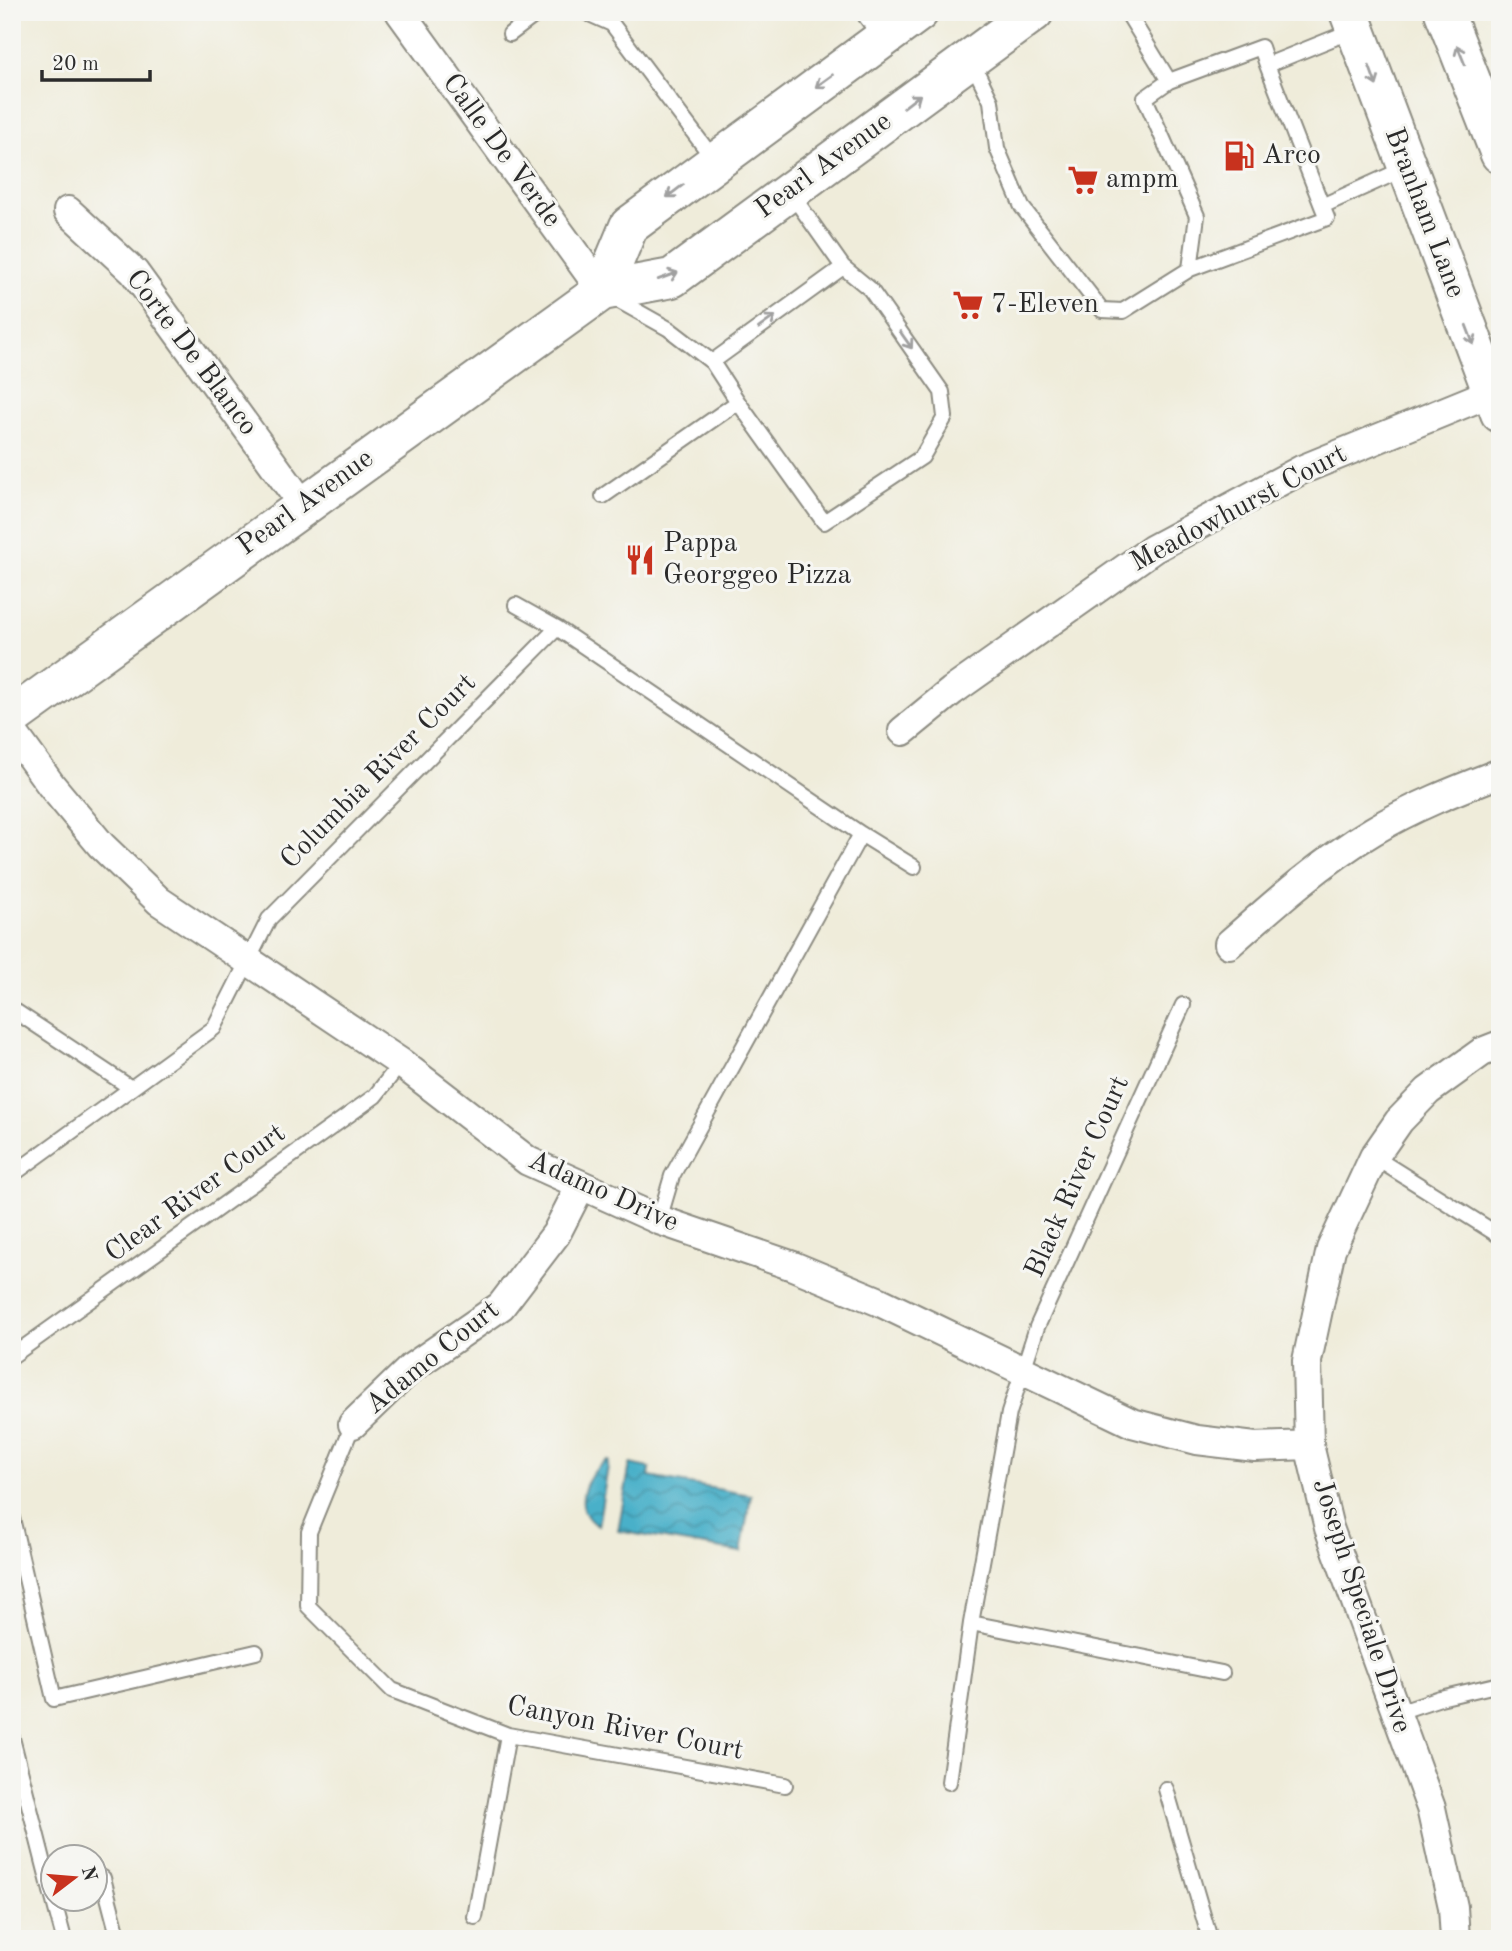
<svg xmlns="http://www.w3.org/2000/svg" width="1512" height="1951" viewBox="0 0 1512 1951" font-family="'Old Standard TT',serif">
	<style>
		.water { fill: url(#water-waves); stroke: #3a6e7a; stroke-width: 2 }
		.lines { fill: none; stroke-linecap: round; stroke-linejoin: round }
		.lane-casing { stroke: #8d8c82; stroke-width: 18 }
		.street-casing { stroke: #8d8c82; stroke-width: 32 }
		.secondary-casing { stroke: #8d8c82; stroke-width: 42 }
		.lane { stroke: #fff; stroke-width: 14 }
		.street { stroke: #fff; stroke-width: 28 }
		.secondary { stroke: #fff; stroke-width: 38 }
		.oneway { stroke: #a0a0a0 }
		.labels { text-anchor: middle; dominant-baseline: central; stroke-width: 6; stroke-linejoin: round; paint-order: stroke }
		.street-label { font-size: 28px; fill: #2b2b2b; stroke: #f6f6f2 }
		.poi-label { font-size: 28px; fill: #2b2b2b; stroke: #f6f6f2; text-anchor: start }
	</style>
	<defs>
		<pattern id="water-waves" width="16" height="10" patternUnits="userSpaceOnUse" patternTransform="scale(1.75)"><rect width="16" height="10" fill="#4ab0c9"/><path d="M0 5q4-4 8 0t8 0" fill="none" stroke="#3e8fa3"/></pattern>
	</defs>
	<rect width="100%" height="100%" fill="#f6f6f2"/>
	<filter id="ink" filterUnits="userSpaceOnUse"><feTurbulence type="fractalNoise" baseFrequency=".0143" numOctaves="2"/><feDisplacementMap in="SourceGraphic" scale="14" xChannelSelector="R" yChannelSelector="G"/><feConvolveMatrix kernelMatrix="1 2 1 2 8 2 1 2 1" color-interpolation-filters="sRGB"/></filter>
	<filter id="wash" filterUnits="userSpaceOnUse"><feTurbulence type="fractalNoise" baseFrequency=".00686" numOctaves="4" result="noise"/><feDisplacementMap in="SourceGraphic" scale="28" xChannelSelector="R" yChannelSelector="G"/><feGaussianBlur stdDeviation="1.57" result="paint"/><feColorMatrix in="noise" values="0 0 0 0 0 0 0 0 0 0 0 0 0 0 0 0 0 1.4 0 .05"/><feComposite in="paint" operator="in"/></filter>
	<g filter="url(#wash)">
		<rect width="100%" height="100%" fill="#efecda"/>
		<path class="water" d="M606,1461H609L598,1526C570,1510 585,1475 606,1461Z
			M630,1464L650,1468L649,1477L751,1495L741,1552L618,1531Z"/>
	</g>
	<g filter="url(#ink)">
		<g class="lines">
			<g class="lane-casing">
				<path id="lane" d="M585,12L612,24L715,161
					M1127,12L1169,81L1261,47L1267,65
					M1354,30L1267,65L1322,206L1406,168
					M510,34L539,12
					M971,60L991,101L997,148L1022,207L1102,310L1123,311L1190,269L1327,218L1322,206
					M1169,81L1145,98L1197,216L1190,269
					M712,362L843,267
					M738,402L824,522L922,457L945,417L942,392L870,289L843,267L790,192
					M603,496L738,402L712,362L669,329L612,297
					M516,605L557,628L861,834L914,867
					M12,1009L131,1088
					M1374,1157L1500,1236
					M12,1175L214,1028L269,919L557,628
					M659,1220L672,1176L861,834
					M12,1356L375,1096L401,1063
					M353,1424L309,1532L308,1606L392,1690L508,1735L785,1785
					M12,1518L54,1699L256,1652
					M971,1623L1222,1673
					M1395,1713L1440,1698L1500,1684
					M12,1738L52,1895
					M949,1782L971,1623L1009,1413L1037,1327L1183,1005
					M1166,1789L1210,1939
					M103,1878L119,1939
					M53,1898L64,1939
					M475,1917L508,1735"/>
			</g>
			<g class="street-casing">
				<path id="street" d="M400,12L602,291
					M871,12L888,35
					M68,211L134,272L303,505
					M12,731L51,785L101,845L159,901L401,1063L528,1161L659,1220L793,1266L880,1302L1132,1423L1197,1440L1255,1447L1309,1445
					M903,731L952,691L1153,549L1301,470L1492,392
					M1229,944C1274,904 1321,862 1373,831C1413,807 1456,790 1500,773
					M353,1424L411,1368L501,1306L556,1234L581,1185
					M1455,1939L1453,1907L1431,1808L1329,1528L1309,1445L1307,1361L1331,1249L1374,1157L1399,1121L1428,1091L1482,1052L1500,1045"/>
			</g>
			<g class="secondary-casing">
				<path id="secondary" d="M1349,12L1500,413
					M1444,12L1500,154
					M602,291L629,226L919,12
					M12,717L602,291L672,278L1034,12"/>
			</g>
			<use href="#lane" class="lane"/>
			<use href="#street" class="street"/>
			<use href="#secondary" class="secondary"/>
		</g>
		<defs><path id="oneway-shaft" d="M-6 0H5M1.5-3L5.5 0L1.5 3" fill="none" stroke-width="1.6" stroke-linecap="round" stroke-linejoin="round" transform="scale(1.75)"/></defs>
		<g class="oneway">
			<use href="#oneway-shaft" transform="translate(1461 55) rotate(-112)"/>
			<use href="#oneway-shaft" transform="translate(1373 76) rotate(70)"/>
			<use href="#oneway-shaft" transform="translate(824 81) rotate(144)"/>
			<use href="#oneway-shaft" transform="translate(912 101) rotate(-37)"/>
			<use href="#oneway-shaft" transform="translate(675 191) rotate(143)"/>
			<use href="#oneway-shaft" transform="translate(668 276) rotate(-20)"/>
			<use href="#oneway-shaft" transform="translate(767 322) rotate(-36)"/>
			<use href="#oneway-shaft" transform="translate(1470 335) rotate(69)"/>
			<use href="#oneway-shaft" transform="translate(906 340) rotate(55)"/>
		</g>
	</g>
	<defs>
		<g id="fuel-bare" transform="scale(2.415)"><path d="M-5.5-6h7V0h2V4h1.3V-2.5L3-4.5l.8-.8L6-3V5H2.5V1h-1V6h-7ZM-4.2-4.7v3.2H.2V-4.7Z" fill="#c8321e" stroke="#f6f6f2" stroke-width="2.5" paint-order="stroke"/></g>
		<g id="supermarket-bare" transform="scale(2.415)"><path d="M-6-5.5h2.5l.6 2H6L4.5 2H-2.5L-4.4-4H-6ZM-1.5 3.2a1.3 1.3 0 1 0 .1 0ZM3 3.2a1.3 1.3 0 1 0 .1 0Z" fill="#c8321e" stroke="#f6f6f2" stroke-width="2.5" paint-order="stroke"/></g>
		<g id="restaurant-bare" transform="scale(2.415)"><path d="M-5-6h1v4h1v-4h1v4h1v-4h1v5L-1.5 .5V6h-2V.5L-5-1ZM5-6V6H3V1.5H1.5Q1.5-4 5-6Z" fill="#c8321e" stroke="#f6f6f2" stroke-width="2.5" paint-order="stroke"/></g>
	</defs>
	<g fill-rule="evenodd">
		<use href="#fuel-bare" x="1239" y="156"/>
		<use href="#supermarket-bare" x="1083" y="180"/>
		<use href="#supermarket-bare" x="968" y="305"/>
		<use href="#restaurant-bare" x="640" y="560"/>
	</g>
	<g class="labels">
		<g class="street-label">
			<text transform="translate(501 151) rotate(54)">Calle De Verde</text>
			<text transform="translate(824 166) rotate(-36)">Pearl Avenue</text>
			<text transform="translate(1424 213) rotate(69)">Branham Lane</text>
			<text transform="translate(191 353) rotate(53)">Corte De Blanco</text>
			<text transform="translate(306 503) rotate(-36)">Pearl Avenue</text>
			<text transform="translate(1239 509) rotate(-28)">Meadowhurst Court</text>
			<text transform="translate(379 772) rotate(-45)">Columbia River Court</text>
			<text transform="translate(1078 1177) rotate(-66)">Black River Court</text>
			<text transform="translate(603 1192) rotate(24)">Adamo Drive</text>
			<text transform="translate(196 1194) rotate(-36)">Clear River Court</text>
			<text transform="translate(433 1358) rotate(-39)">Adamo Court</text>
			<text transform="translate(1361 1606) rotate(72)">Joseph Speciale Drive</text>
			<text transform="translate(625 1729) rotate(11)">Canyon River Court</text>
		</g>
		<g class="poi-label">
			<text x="1262" y="156">Arco</text>
			<text x="1106" y="180">ampm</text>
			<text x="991" y="305">7-Eleven</text>
			<text x="663" y="544">Pappa<tspan x="663" dy="32">Georggeo Pizza</tspan></text>
		</g>
	</g>
	<rect width="1512" height="1951" fill="none" stroke="#f6f6f2" stroke-width="42"/>
	<g transform="translate(74 1878) rotate(74)"><circle r="33" fill="#f6f6f2" stroke="#a5a5a2" stroke-width="2"/>
	<path d="M0-5L12 26L0 18L-12 26Z" fill="#c8321e"/>
	<text y="-10" font-size="19" font-weight="bold" text-anchor="middle" fill="#2b2b2b">N</text>
	</g>
	<path d="M42 70v10h108v-10" fill="none" stroke="#2b2b2b" stroke-width="3.5"/>
	<text x="52" y="70" font-size="21" fill="#2b2b2b" stroke="#f6f6f2" stroke-width="5" paint-order="stroke">20 m</text>
</svg>
